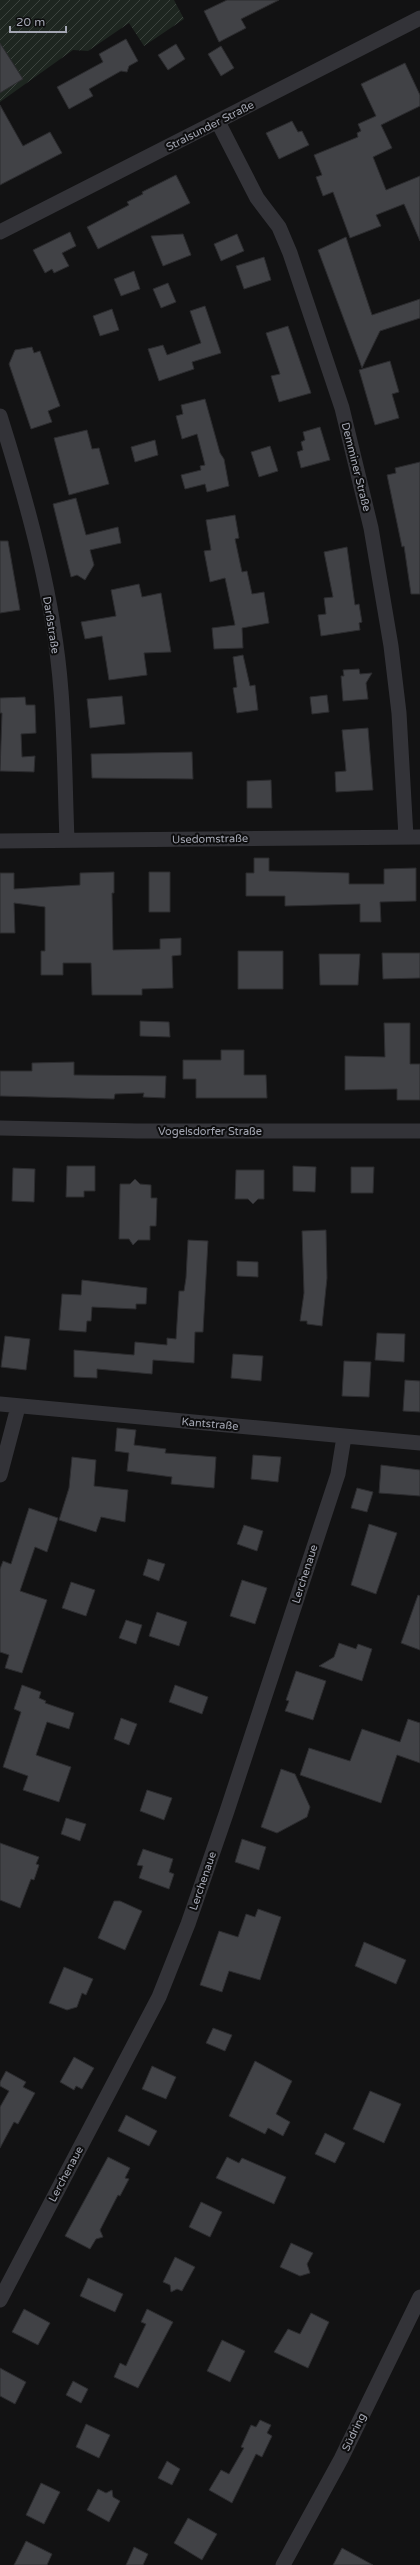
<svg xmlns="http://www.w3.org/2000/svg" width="420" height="2565" viewBox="0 0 420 2565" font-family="'Varela Round',sans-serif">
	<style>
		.garden { fill: url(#garden-furrows) }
		.building { fill: #414246; stroke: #2c2c2f }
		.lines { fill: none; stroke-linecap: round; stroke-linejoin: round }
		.minor { stroke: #333338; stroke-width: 15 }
		.labels { text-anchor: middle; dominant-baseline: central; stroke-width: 4; stroke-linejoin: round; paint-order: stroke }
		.street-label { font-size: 11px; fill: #a4a7b3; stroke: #0d0d0e }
	</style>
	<defs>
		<pattern id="garden-furrows" width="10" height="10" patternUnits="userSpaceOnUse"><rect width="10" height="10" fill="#1e2620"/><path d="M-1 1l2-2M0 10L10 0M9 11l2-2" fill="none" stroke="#3c433e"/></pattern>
	</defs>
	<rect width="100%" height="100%" fill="#121213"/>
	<path class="garden" d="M0,0H174L184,19L144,46L129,23L88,51L73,50L0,102Z"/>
	<path class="building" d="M227,0H279L241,19L246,28L219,42L204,11Z
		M126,39L138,61L129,66L127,72L121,71L89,89L93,96L69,109L57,87L103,62L99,54Z
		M0,43L23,79L0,93Z
		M176,44L185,59L168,70L158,55Z
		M221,46L234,68L221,76L208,54Z
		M405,63L420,95V106L381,125L392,148L373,157L386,190L420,176V241L404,204L376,215L381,226L350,238L333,192L323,196L316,177L322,175L314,155L358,137L357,133L361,131L358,124L376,116L361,84Z
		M0,105L23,146L50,132L62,153L0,185Z
		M292,121L298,132L302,131L309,145L279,159L266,133Z
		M176,175L190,203L98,249L87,227L129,205L127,202L143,194L142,192Z
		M70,232L76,246L62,253L69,266L54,273L52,269L45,273L33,250Z
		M183,234L191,255L163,266L151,236Z
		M237,234L244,251L221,261L214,244Z
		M346,237L372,315L420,299V318L380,331L362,368L318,250Z
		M264,257L271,280L244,289L236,266Z
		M134,271L140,289L121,296L114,279Z
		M168,283L176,302L161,308L153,289Z
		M205,306L221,353L192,362L194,369L159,381L148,349L163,345L167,355L201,343L190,311Z
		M112,309L119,330L100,336L93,316Z
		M288,326L311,393L279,402L271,376L280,374L266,333Z
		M32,347L34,353L40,351L60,406L48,411L52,422L31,429L9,364L15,350Z
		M390,361L399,392L392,394L399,418L375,425L359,370Z
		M205,399L220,453L224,459L229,486L207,492L205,484L185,489L181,475L201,470L200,466L205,465L197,434L182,439L176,416L183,414L181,405Z
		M320,427L330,460L301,468L297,452L303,450L301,442L305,440L303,432Z
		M87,430L92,449L99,448L109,484L69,495L54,438Z
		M155,440L158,455L135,462L131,447Z
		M270,446L278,471L259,477L251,452Z
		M420,462V594H411L404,546L402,547L387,475L396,473L395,468Z
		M76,498L86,535L118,527L121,543L90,550L94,565L85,580L77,575L71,577L53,504Z
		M235,515L239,538L235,539L242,572L247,571L252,594L264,592L269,623L242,628L243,648L214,649L212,628L235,625L225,578L210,582L204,551L211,550L206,520Z
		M0,541H8L20,610L0,613Z
		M347,547L355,605L359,604L362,622L359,623L360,630L321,636L318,615L326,614L324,598L333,597L324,552Z
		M139,584L142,597L161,593L171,652L144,653L147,675L109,680L102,636L85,639L81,622L116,616L111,590Z
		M243,655L250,686L255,685L258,710L237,713L233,688L237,687L233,657Z
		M359,669L360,674L372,673L366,683L368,699L343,701L341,676H344L343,670Z
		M327,695L329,712L312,714L310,697Z
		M122,696L125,724L90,728L87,699Z
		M25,697L26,705H35L36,733L21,734L22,757L35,756L34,772L0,771L2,713H0V698Z
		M368,728L373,790L336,792L335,772L346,771L342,730Z
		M192,752L193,779L92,778L91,754Z
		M271,780L272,808H247V781Z
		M254,858H269V871L349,873V884H384V869L416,868V901L380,902L381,922H360V904L285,906V896H246V873H254Z
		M114,872V893H112L113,950L160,949V939L181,938V955L172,956L173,988L142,989V995H92L91,963H63V975H41V951H45V907L14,903L15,933H0V873H14V889L80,885V873Z
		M149,872H170V912H149Z
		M238,951H283V989H238Z
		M382,953H420V978L383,979Z
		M319,954H360L358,985H320Z
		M140,1021L169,1022L170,1037L140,1036Z
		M384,1023H410V1064H420V1100H397V1089L345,1090V1056L385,1057Z
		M221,1050H244V1075H266L267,1098H196V1079H183V1060H221Z
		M74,1062V1075L166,1076L165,1098L143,1097L144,1093L115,1094L114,1099L0,1096V1071H32V1063Z
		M67,1166H95V1191H84V1197H66Z
		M293,1166L316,1167L315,1192L293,1191Z
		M351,1167H374L373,1193H351Z
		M13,1168L35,1169L34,1202L12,1201Z
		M236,1170H264V1199H258L253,1204L248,1199H235Z
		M135,1179L140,1184L151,1185V1198H157L156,1226H150V1240H138L133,1245L129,1239H119L120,1184H130Z
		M326,1230L327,1278L322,1326L307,1324V1321H300L304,1293L302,1231Z
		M188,1240L208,1241L203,1332H195L194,1363L153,1360L152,1374L97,1369V1378L74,1377V1350L134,1355L135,1342L167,1345V1338L176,1339L179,1291H184L186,1278Z
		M237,1261L258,1262V1277L237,1276Z
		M82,1280L147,1288L146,1304H136V1309L92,1307L91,1321H87L86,1332L59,1330L62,1294L81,1295Z
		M377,1333L405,1334L404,1362L375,1360Z
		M5,1336L30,1339L26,1370L1,1367Z
		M233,1354L263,1356L261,1381L231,1378Z
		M344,1361L371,1362L369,1397L342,1396Z
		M405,1380L420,1381V1412L403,1411Z
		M117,1428L136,1430L134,1445L166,1449L165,1453L216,1457L214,1488L171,1484L172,1477L127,1471L129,1453L115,1451Z
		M253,1455L281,1457L278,1482L251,1479Z
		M72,1457L96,1460L94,1486L128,1490L125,1522L101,1517L96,1532L59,1520L69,1488Z
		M381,1465L420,1470V1496L379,1493Z
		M357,1488L373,1492L367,1512L351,1508Z
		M29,1508L58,1518L47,1552L35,1547L20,1591L47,1600L22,1673L5,1668L9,1655L0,1652V1569L3,1561L11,1564Z
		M369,1524L397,1533L376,1594L351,1585Z
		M244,1525L263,1531L257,1551L237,1544Z
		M148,1559L165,1564L159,1581L143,1575Z
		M242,1580L267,1588L255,1624L230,1616Z
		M71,1582L95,1590L86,1616L62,1608Z
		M418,1595L420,1596V1650L401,1643Z
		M157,1612L187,1622L179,1646L149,1636Z
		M126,1620L142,1625L136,1644L119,1638Z
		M339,1643L356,1649L358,1644L372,1649L362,1681L319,1666L334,1657Z
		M296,1671L326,1681L313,1720L285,1711L289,1701L286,1700Z
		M22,1685L41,1692L39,1698L46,1701L45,1703L74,1713L69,1729L47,1722L36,1755L71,1767L59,1802L23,1790L28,1776L3,1767L21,1712L14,1709Z
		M175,1685L208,1697L202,1714L169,1702Z
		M121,1718L137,1724L129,1745L114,1739Z
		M408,1719L420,1723V1763L397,1755L381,1803L300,1775L309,1748L350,1761L362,1729L400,1742Z
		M281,1769L295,1774L310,1807L307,1817L277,1833L261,1827Z
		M147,1790L172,1798L164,1820L140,1811Z
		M66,1818L86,1824L80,1841L61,1834Z
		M242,1839L266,1847L259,1870L235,1862Z
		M0,1843L39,1857L36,1864L39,1865L34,1880L31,1879L20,1908L0,1900Z
		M143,1849L173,1859L169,1872L174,1874L169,1889L139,1878L143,1866L137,1865Z
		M114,1901H120L142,1911L125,1950L98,1938Z
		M258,1909L281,1917L260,1980L229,1971L222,1992L200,1985L219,1931L238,1937L246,1914L255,1917Z
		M364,1942L406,1960L396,1984L355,1966Z
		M64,1967L93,1979L86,1995L82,1993L77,2007L67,2010L49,2003Z
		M213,2028L232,2035L225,2051L206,2043Z
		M74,2057L94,2068L82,2089L76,2086L74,2090L60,2082Z
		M255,2061L292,2081L276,2114L290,2122L283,2136L268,2128L265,2134L229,2116Z
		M152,2066L176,2077L166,2099L142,2089Z
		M6,2071L26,2082L23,2087L35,2093L18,2124L14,2122L0,2148V2107L9,2091L0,2086V2082Z
		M370,2091L401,2104L384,2143L353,2129Z
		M126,2115L157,2131L149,2146L118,2131Z
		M325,2133L345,2143L335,2163L315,2154Z
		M108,2157L130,2168L125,2178L129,2179L120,2196L118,2195L100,2230L103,2237L96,2239L90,2249L65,2236Z
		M227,2157L239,2163L242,2158L286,2177L274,2204L216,2178Z
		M201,2202L222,2212L210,2237L189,2227Z
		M291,2243L313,2253L307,2264L310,2273L300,2276L280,2267Z
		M175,2257L195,2267L182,2291L177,2289L171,2292L170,2285L163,2282Z
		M88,2278L123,2294L115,2312L80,2296Z
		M24,2309L50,2323L38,2345L12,2332Z
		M147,2309L173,2322L138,2388L114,2377L120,2363L126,2366L130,2357L146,2324L141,2322Z
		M311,2313L329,2322L308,2368L274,2352L288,2329L300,2334Z
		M222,2340L245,2351L230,2382L207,2371Z
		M0,2368L26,2382L15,2404L0,2396Z
		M73,2381L88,2389L81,2403L66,2395Z
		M260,2420L271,2425L267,2433L272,2436L262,2457L256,2454L232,2503L209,2490L221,2470L229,2474L244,2448L241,2447L251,2425L256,2427Z
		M86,2424L110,2435L99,2458L76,2447Z
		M167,2461L180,2469L172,2485L158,2478Z
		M41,2483L60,2492L44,2524L26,2515Z
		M98,2489L106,2493L112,2490L113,2497L120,2501L109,2522L87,2510Z
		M188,2518L217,2534L202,2560L174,2543Z
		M26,2541L52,2554L47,2565H14Z
		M134,2547L148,2554L143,2565H126Z
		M342,2548L373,2565H333Z"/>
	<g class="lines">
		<path class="minor" d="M218,122L257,198L279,227L290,253L342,408L371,528L391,646L399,713L406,837
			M0,232L420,18
			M0,416C28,505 54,598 61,691C65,740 65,790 67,840
			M0,841L420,837
			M0,1128L137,1131H420
			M0,1404L420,1443
			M0,1475L18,1407
			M0,2300L159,1997L188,1924L227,1811L338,1474L344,1437
			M283,2565L341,2459L420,2297"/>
	</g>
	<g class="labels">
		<g class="street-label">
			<text transform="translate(210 126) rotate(-27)">Stralsunder Straße</text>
			<text transform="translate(356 467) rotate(76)">Demminer Straße</text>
			<text transform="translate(51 625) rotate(81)">Darßstraße</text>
			<text transform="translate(210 839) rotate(-1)">Usedomstraße</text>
			<text x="210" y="1131">Vogelsdorfer Straße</text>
			<text transform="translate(210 1424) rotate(5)">Kantstraße</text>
			<text transform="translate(305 1574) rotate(-72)">Lerchenaue</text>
			<text transform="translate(203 1881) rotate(-71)">Lerchenaue</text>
			<text transform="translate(66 2174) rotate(-62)">Lerchenaue</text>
			<text transform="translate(354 2432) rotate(-64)">Südring</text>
		</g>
	</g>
	<path d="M10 26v6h56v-6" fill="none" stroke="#a4a7b3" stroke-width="2"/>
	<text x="16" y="26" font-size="12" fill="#a4a7b3" stroke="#0d0d0e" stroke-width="3" paint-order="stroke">20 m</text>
</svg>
